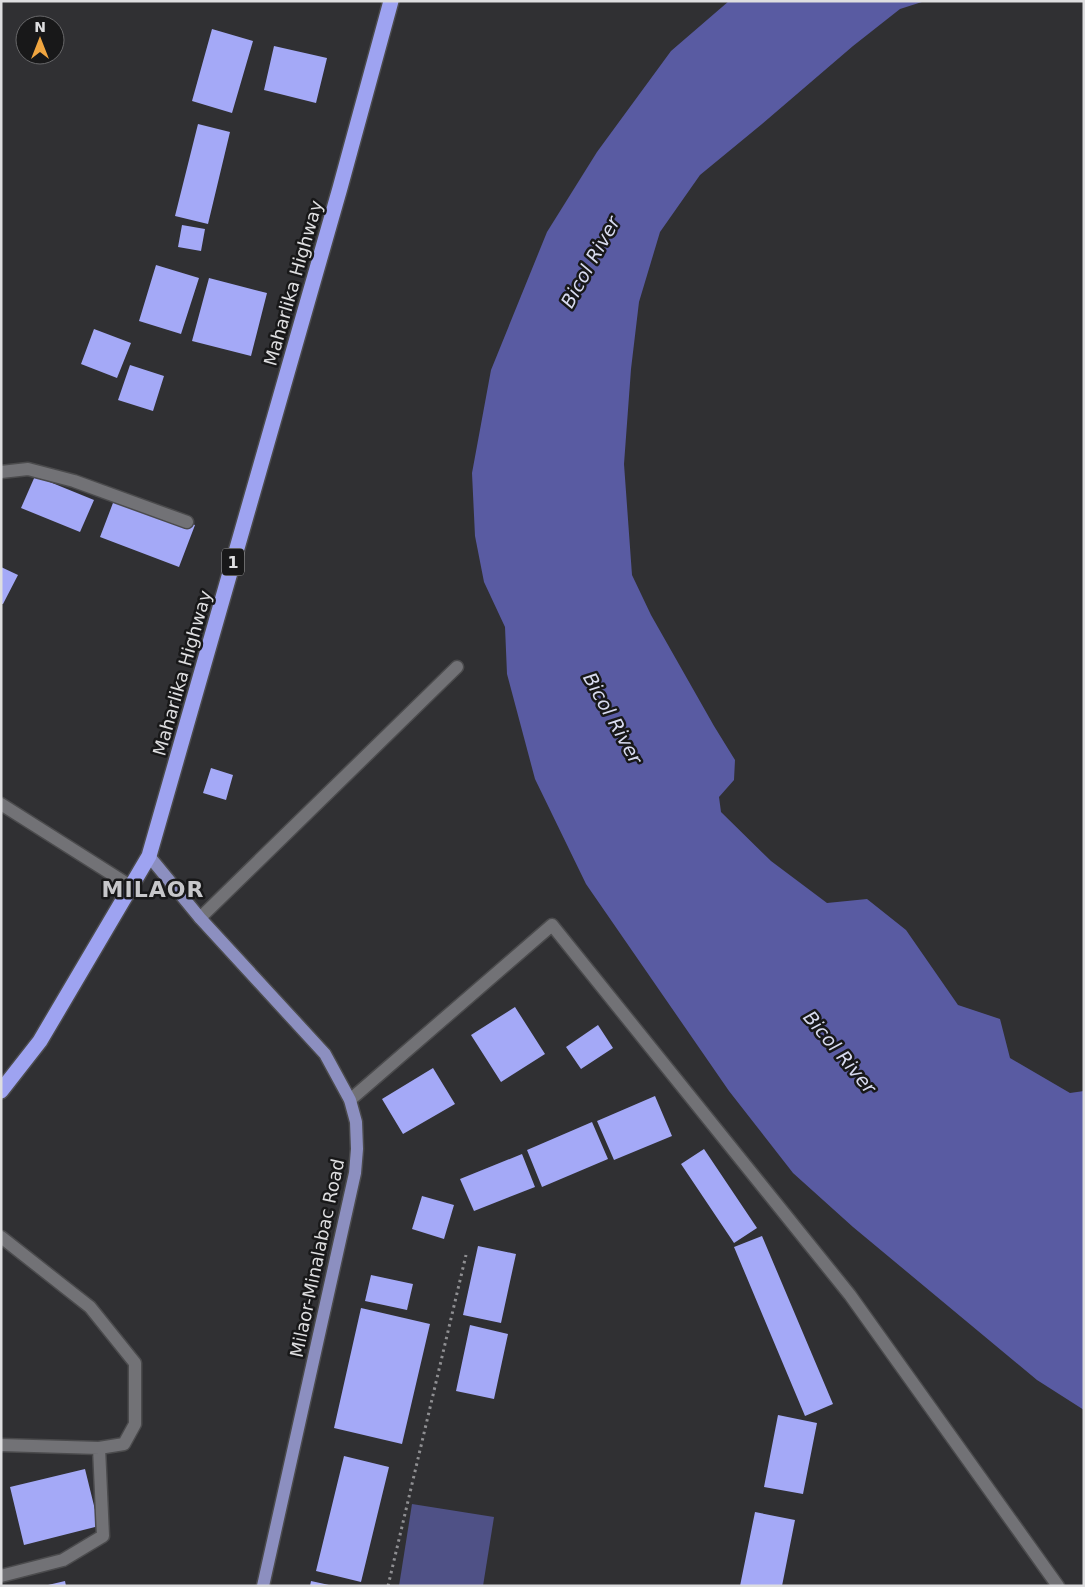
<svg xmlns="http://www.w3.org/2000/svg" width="1085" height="1587" viewBox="0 0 1085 1587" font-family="'DejaVu Sans',sans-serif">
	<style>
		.green { fill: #4f5186 }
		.water { fill: #595ba2 }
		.building { fill: #a4a9f7 }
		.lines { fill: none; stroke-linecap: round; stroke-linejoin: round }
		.minor-casing { stroke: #4b4b4d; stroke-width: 15 }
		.major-casing { stroke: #4b4b4d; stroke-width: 15 }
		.highway-casing { stroke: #4b4b4d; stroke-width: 18 }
		.path { stroke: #8f8f92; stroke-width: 3; stroke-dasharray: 2.5 4; stroke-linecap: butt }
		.minor { stroke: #727276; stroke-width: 12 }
		.major { stroke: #8c8fc0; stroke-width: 12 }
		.highway { stroke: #9ea3f1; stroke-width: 15 }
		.labels { text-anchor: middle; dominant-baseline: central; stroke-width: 5; stroke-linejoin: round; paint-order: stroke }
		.shield { fill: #181819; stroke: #a3a3a4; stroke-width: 1 }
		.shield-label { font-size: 16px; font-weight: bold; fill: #dedee0 }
		.street-label { font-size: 18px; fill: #dedee0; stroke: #181819 }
		.water-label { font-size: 19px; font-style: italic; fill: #d8dbef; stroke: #181819 }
		.district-label { font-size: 22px; font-weight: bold; letter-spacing: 1px; fill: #c7c7ca; stroke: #181819 }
	</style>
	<rect width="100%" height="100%" fill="#303033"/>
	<path class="green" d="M412,1504L494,1517L483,1586H399Z"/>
	<path class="water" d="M729,1H925L900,9L853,46L762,124L700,175L660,232L639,302L631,369L624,464L632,575L651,615L714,726L735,760L734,780L719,797L721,812L771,861L827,903L867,899L906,930L958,1005L1000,1019L1010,1058L1070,1093L1084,1091V1410L1037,1380L853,1227L793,1173L729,1091L586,884L535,779L507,674L505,627L484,582L475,536L472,473L491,370L547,232L597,152L671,51Z"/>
	<path class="building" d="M212,29L253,41L232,113L192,101Z
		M274,46L327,58L316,103L264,90Z
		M198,124L230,132L208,224L175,216Z
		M182,225L205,229L201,251L178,247Z
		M156,265L199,278L181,334L139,321Z
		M209,278L267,293L251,356L192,341Z
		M94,329L131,343L117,378L81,364Z
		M130,365L164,376L153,411L118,400Z
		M35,476L94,500L80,532L21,508Z
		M116,495L195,525L179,567L100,537Z
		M1,567L18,575L3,604H1Z
		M211,768L233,775L226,800L203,793Z
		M515,1007L545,1054L501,1082L471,1035Z
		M598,1025L613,1048L581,1069L566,1047Z
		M433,1068L455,1104L403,1134L382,1099Z
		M655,1096L672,1136L614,1160L597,1121Z
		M592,1122L608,1159L542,1187L527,1150Z
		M704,1149L757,1228L734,1243L681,1164Z
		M522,1154L535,1187L474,1211L460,1179Z
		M422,1196L454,1205L444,1239L412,1229Z
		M762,1236L833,1404L805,1416L734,1247Z
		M478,1246L516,1254L501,1323L463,1315Z
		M371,1275L413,1284L407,1310L365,1301Z
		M361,1308L430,1324L402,1444L334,1428Z
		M470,1325L508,1334L494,1399L456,1391Z
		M778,1415L817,1423L803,1494L764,1487Z
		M344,1456L389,1467L361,1582L316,1571Z
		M85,1469L99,1526L24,1545L10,1487Z
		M755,1512L795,1520L782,1586H740Z
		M65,1581L66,1586H48V1585Z
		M311,1581L329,1585V1586H310Z"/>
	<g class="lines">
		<g class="minor-casing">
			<path id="minor" d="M1,472L28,469L74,481L187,522
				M1,804L132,887
				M200,918L457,667
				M350,1100L552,925L850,1295L1058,1586
				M1,1237L90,1307L135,1363V1424L124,1444L99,1448L1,1445
				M1,1576L63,1560L103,1536L99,1448"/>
		</g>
		<g class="major-casing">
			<path id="major" d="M149,856L200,918L325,1054L350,1100L356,1122L357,1149L355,1173L263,1586"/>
		</g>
		<g class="highway-casing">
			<path id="highway" d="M1,1091L40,1041L149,856L340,188L391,1"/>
		</g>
		<path class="path" d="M388,1586L466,1255"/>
		<use href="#minor" class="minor"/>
		<use href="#major" class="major"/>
		<use href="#highway" class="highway"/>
	</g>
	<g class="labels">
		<rect class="shield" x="222" y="548.5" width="22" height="27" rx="4"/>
		<g class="shield-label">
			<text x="233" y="562">1</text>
		</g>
		<g class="street-label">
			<text transform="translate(293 283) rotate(-74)">Maharlika Highway</text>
			<text transform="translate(182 673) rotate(-74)">Maharlika Highway</text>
			<text transform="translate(317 1258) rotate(-78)">Milaor-Minalabac Road</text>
		</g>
		<g class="water-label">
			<text transform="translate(590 262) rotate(-61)">Bicol River</text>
			<text transform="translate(613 718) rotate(61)">Bicol River</text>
			<text transform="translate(840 1052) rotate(50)">Bicol River</text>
		</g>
		<g class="district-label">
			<text x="153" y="889">MILAOR</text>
		</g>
	</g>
	<rect width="1085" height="1587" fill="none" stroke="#dedee0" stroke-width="5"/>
	<g transform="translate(40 40)"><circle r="24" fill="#181819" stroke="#676769"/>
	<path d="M0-4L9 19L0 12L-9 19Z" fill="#f1a640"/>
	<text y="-8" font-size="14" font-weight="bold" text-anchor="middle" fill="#dedee0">N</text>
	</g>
</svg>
